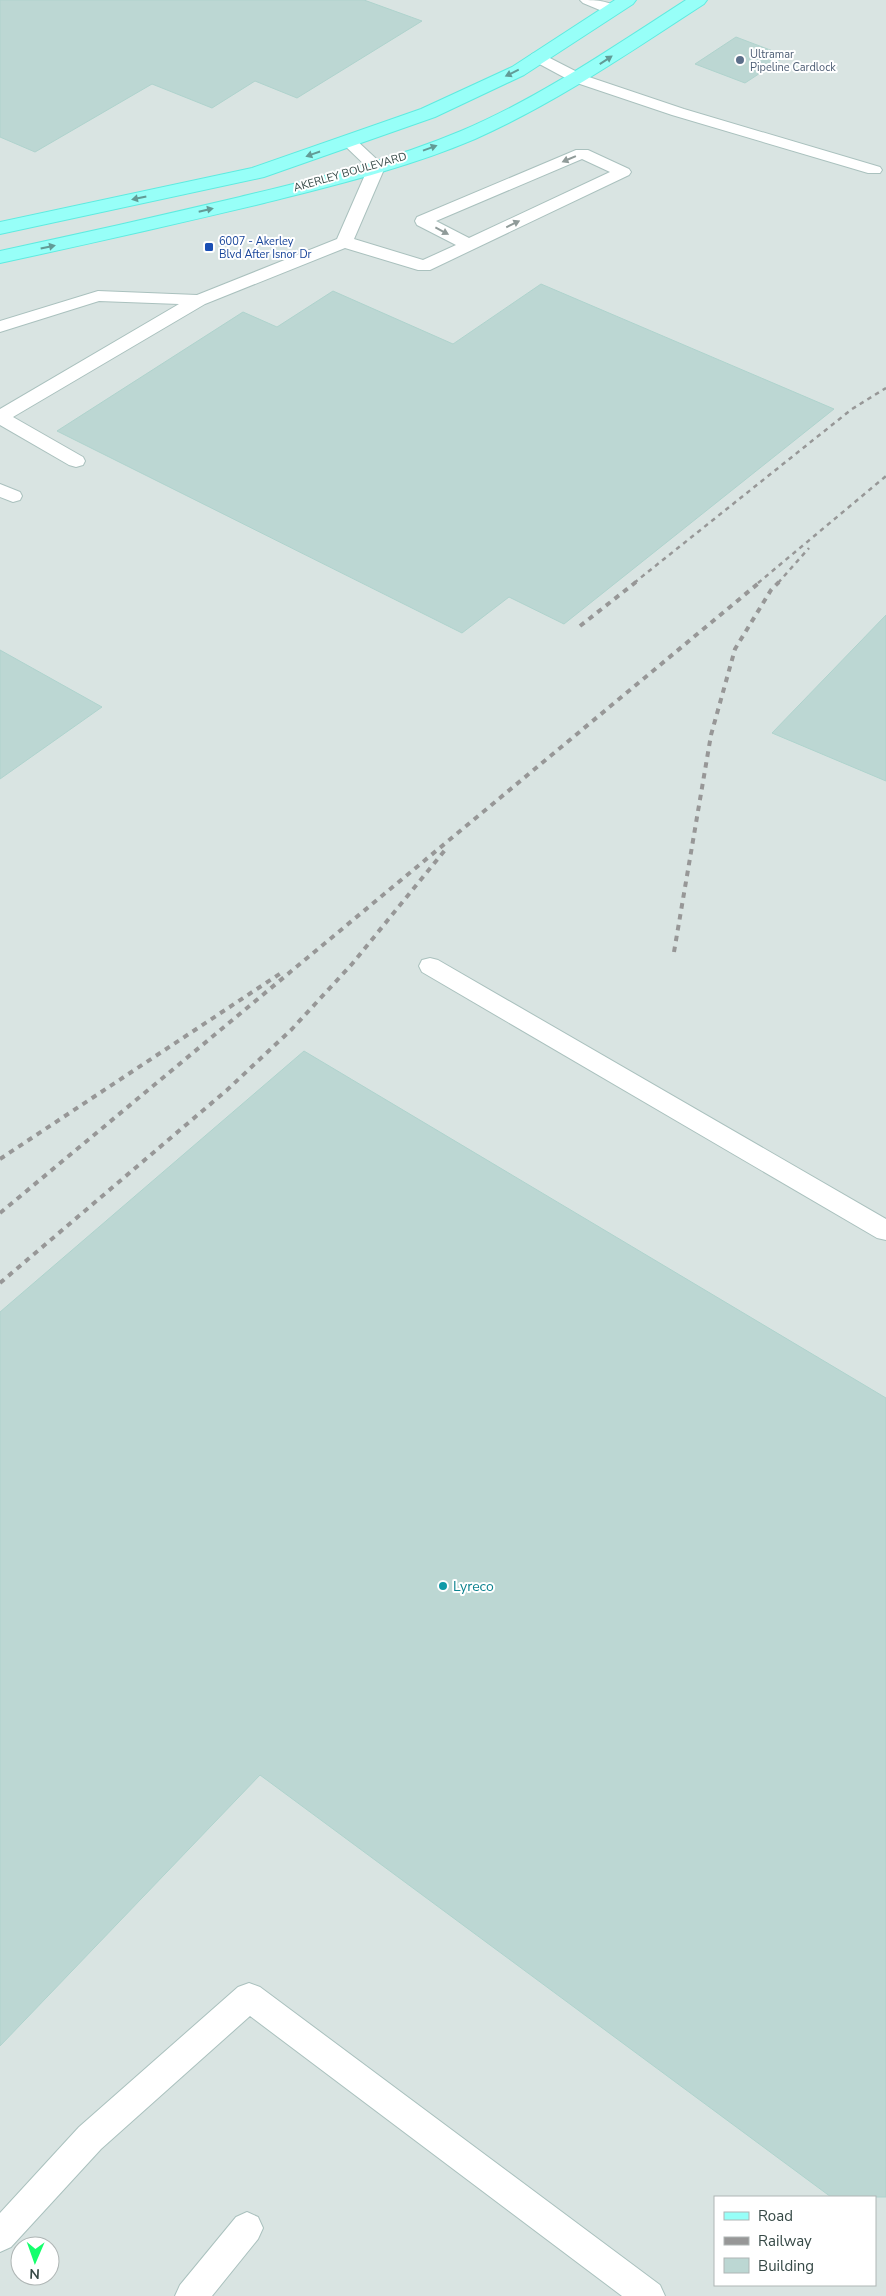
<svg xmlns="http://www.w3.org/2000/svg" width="886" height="2296" viewBox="0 0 886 2296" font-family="'Nunito Sans',sans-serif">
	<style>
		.industrial { fill: #d9e4e2; fill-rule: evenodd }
		.building { fill: #bcd7d3; stroke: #afd3cd }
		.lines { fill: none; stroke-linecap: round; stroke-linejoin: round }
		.service-casing { stroke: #aac1be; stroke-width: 2 }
		.primary-casing { stroke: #5febe0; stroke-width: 2 }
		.service { fill: #fff; fill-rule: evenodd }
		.primary { fill: #97fff8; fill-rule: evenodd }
		.rail-far1 { stroke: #979797; stroke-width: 2.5; stroke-dasharray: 4.5 4.5; stroke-linecap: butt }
		.rail { stroke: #979797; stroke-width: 4; stroke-dasharray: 5.5 5.5; stroke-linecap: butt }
		.oneway { fill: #629b96 }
		.oneway2 { fill: #909b99 }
		.service-dot { fill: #5c6f8a; stroke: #fff; stroke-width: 2 }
		.transit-dot { fill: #1a4fb4; stroke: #fff; stroke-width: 2 }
		.culture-dot { fill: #0f9aa8; stroke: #fff; stroke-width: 2 }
		.labels { text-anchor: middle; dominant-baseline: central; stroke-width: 4; stroke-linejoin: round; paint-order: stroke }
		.far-service-label { font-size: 11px; fill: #4e5e75; stroke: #fff; text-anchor: start }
		.far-street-label { font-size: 11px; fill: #364946; stroke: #fff }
		.far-transit-label { font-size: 11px; fill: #164399; stroke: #fff; text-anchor: start }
		.culture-label { font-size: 14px; fill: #0d838f; stroke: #fff; text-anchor: start }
	</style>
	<rect width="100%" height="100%" fill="#e8f5f4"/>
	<path class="industrial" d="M0,0H886V2296H0ZM715,2197H875V2285H715ZM20,2246H50V2276H20Z"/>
	<path class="building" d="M0,0H364L422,21L297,98L255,81L212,108L152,84L35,152L0,137Z
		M736,37L786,56L745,83L695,64Z
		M541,284L834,409L564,624L509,597L462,633L57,431L243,312L277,327L333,291L453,344Z
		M886,615V781L772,733Z
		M0,650L102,707L0,779Z
		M304,1051L886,1398V2197H831L260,1775L0,2046V1312Z"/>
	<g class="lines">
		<g class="service-casing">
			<path id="service" d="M580,0C593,0 611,0 620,10L617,13H607L583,3Z
				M538,52L583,75L684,109L880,167L882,170L880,173H868L672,115L571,81L532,60L530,57L532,54Z
				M349,137L355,139L385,167L354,239L423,260L456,245L417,225L415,221L417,217L576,150H588L629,169L631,172L629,175L430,270H418L345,248L205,304L13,417L83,457L85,461L83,465L76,467L69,465L0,425V409L179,304L99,301L0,332V321L98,291L197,295L337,239L368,168L341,142L343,139ZM582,159L610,172L469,238L436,221Z
				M0,484L20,492L22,496L20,500L13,502L0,497Z
				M430,958L438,960L886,1219V1240L877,1238L422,972L419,966L422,960Z
				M249,1983L260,1987L660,2285L665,2296H622L250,2016L101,2149L11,2247L0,2252V2213L79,2127L238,1987Z
				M247,2212L258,2217L263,2228L258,2239L212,2296H175L180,2285L236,2217Z"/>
		</g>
		<g class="primary-casing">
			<path id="primary" d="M615,0H636L633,4L524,75L435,117L264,177L0,234V222L252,168L421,109L512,67Z
				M686,0H707L704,4C630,52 556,103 475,139C407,168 335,185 264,203C176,224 88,244 0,263V251C80,234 160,216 240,197C314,179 390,161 461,131C541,97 613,47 686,0Z"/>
		</g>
		<use href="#service" class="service"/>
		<use href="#primary" class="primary"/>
		<path class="rail-far1" d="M634,583L852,409L886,388
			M758,583L886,476
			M778,583L809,548"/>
		<path class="rail" d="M580,626L636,582
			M674,952L711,735L735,649L771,590L779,582
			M0,1159L281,973
			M0,1213L760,582
			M0,1283L227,1090L292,1029L352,964L445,850"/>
	</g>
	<defs><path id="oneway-solid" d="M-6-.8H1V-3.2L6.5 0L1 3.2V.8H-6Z" transform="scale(1.25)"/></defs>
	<g class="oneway">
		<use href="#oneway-solid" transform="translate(606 60) rotate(-33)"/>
		<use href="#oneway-solid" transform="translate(512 73) rotate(154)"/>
		<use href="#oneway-solid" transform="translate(430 148) rotate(-20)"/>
		<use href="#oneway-solid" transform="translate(313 154) rotate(161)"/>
		<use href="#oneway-solid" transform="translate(139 198) rotate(168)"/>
		<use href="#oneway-solid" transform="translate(206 210) rotate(-13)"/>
		<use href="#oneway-solid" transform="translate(48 247) rotate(-12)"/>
	</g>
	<g class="oneway2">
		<use href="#oneway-solid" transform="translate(569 159) rotate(157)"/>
		<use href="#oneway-solid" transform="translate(513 224) rotate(-26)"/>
		<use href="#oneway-solid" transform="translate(442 231) rotate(28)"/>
	</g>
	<circle class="service-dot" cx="740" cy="60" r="5"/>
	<rect class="transit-dot" x="204" y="242" width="10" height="10" rx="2.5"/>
	<circle class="culture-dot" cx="443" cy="1586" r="5"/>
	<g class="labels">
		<g class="far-service-label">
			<text x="750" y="54">Ultramar<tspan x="750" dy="13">Pipeline Cardlock</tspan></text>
		</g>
		<g class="far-street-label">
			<text transform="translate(350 172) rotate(-16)">AKERLEY BOULEVARD</text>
		</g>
		<g class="far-transit-label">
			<text x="219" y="241">6007 - Akerley<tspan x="219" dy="13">Blvd After Isnor Dr</tspan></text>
		</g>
		<g class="culture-label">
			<text x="453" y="1586">Lyreco</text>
		</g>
	</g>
	<rect x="714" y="2196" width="162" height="90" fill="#ffffff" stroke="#afb6b5"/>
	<rect x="724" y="2212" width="25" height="8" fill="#97fff8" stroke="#afb6b5"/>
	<text x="758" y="2221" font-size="15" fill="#364946">Road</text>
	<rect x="724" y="2237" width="25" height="8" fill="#979797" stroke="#afb6b5"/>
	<text x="758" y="2246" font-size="15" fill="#364946">Railway</text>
	<rect x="724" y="2258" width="25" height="15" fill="#bcd7d3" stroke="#afb6b5"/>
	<text x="758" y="2271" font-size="15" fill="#364946">Building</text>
	<g transform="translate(35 2261) rotate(182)"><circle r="24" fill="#ffffff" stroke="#afb6b5"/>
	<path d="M0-4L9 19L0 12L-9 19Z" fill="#15ff6c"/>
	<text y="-8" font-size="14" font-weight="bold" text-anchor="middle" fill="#364946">N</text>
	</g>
</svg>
